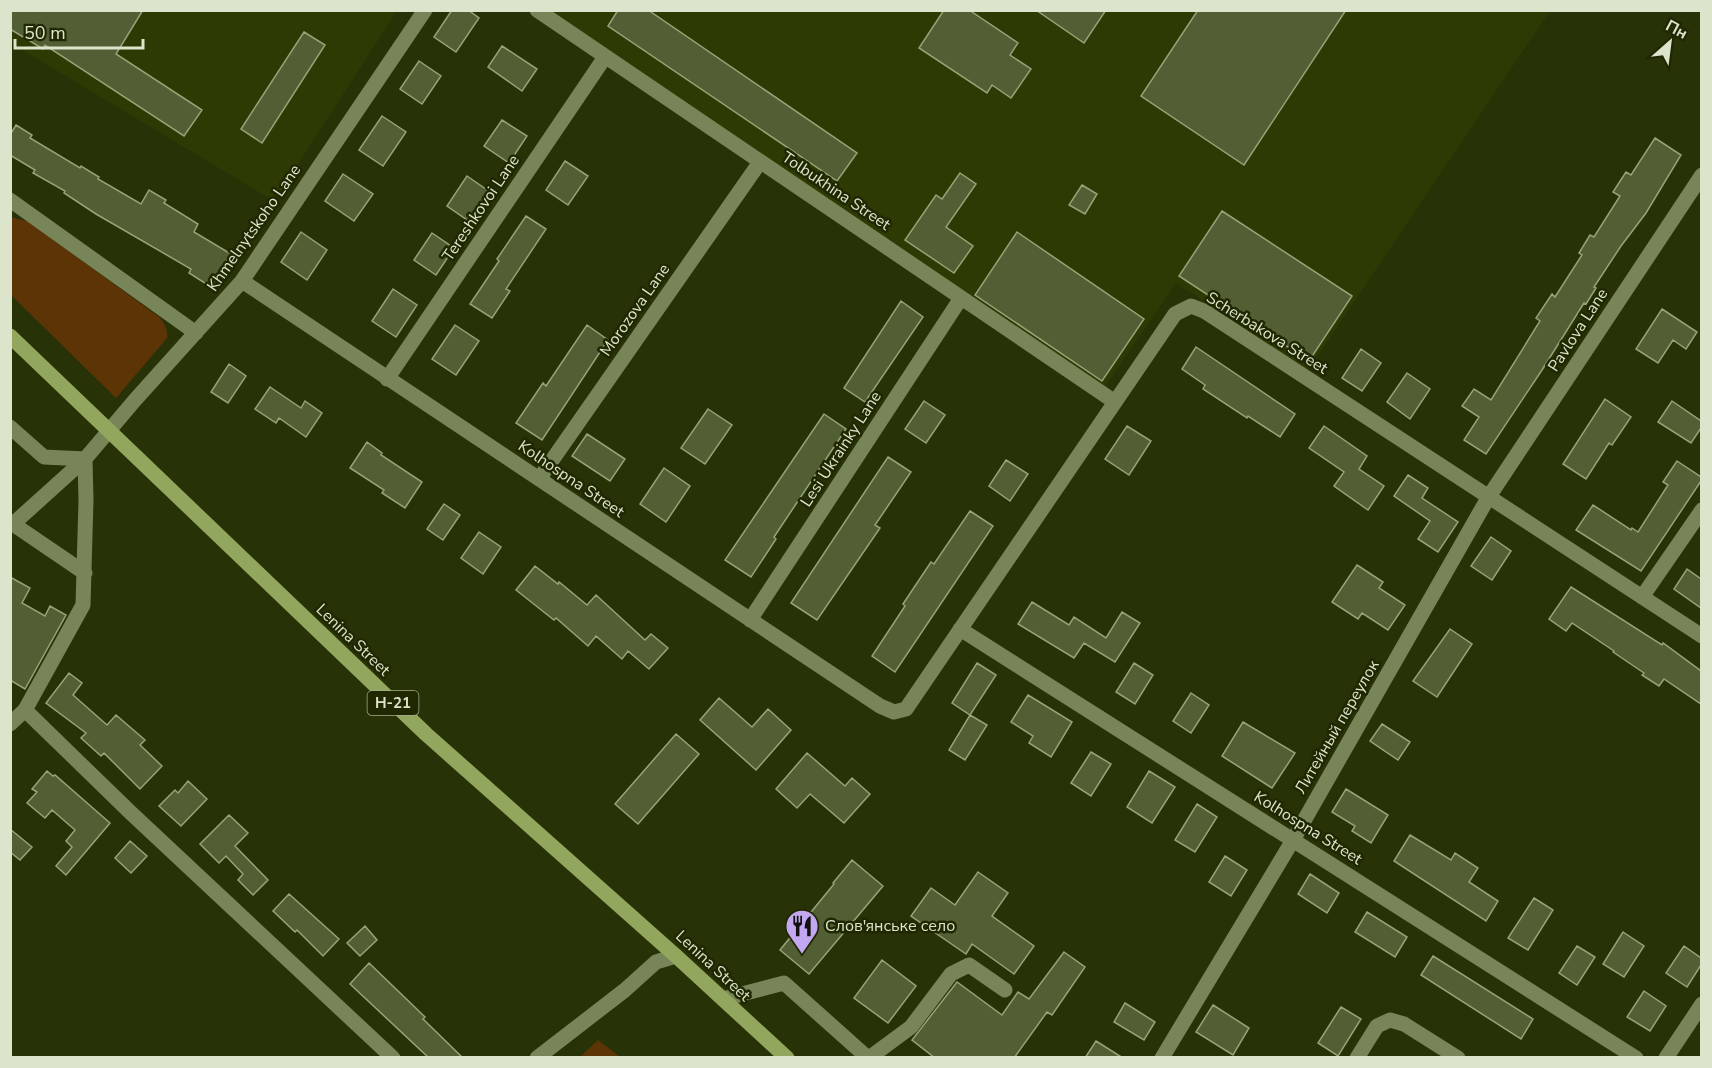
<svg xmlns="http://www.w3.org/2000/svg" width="1712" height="1068" viewBox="0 0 1712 1068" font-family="'Nunito Sans',sans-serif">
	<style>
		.built { fill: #2e3a04 }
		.green { fill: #5d3406 }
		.building { fill: #525e34; stroke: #96a477; stroke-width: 1.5 }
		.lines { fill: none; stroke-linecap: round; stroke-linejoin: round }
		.minor { stroke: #788559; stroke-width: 15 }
		.major { stroke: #92a65d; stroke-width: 15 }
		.labels { text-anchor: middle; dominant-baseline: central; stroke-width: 5; stroke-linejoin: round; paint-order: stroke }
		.shield { fill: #1f2800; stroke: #a3ac8f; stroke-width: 1.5 }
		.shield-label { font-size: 15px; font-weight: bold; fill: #dce4cc }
		.street-label { font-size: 16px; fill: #dce4cc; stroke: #1f2800 }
		.poi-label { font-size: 16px; fill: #dce4cc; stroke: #1f2800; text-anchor: start }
	</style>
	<rect width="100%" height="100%" fill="#283207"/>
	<path class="built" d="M11,11H397L274,201L11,43Z
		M549,11H1550L1308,370L1176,283L1104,388Z"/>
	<path class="green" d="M10,217L27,221L159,317C165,324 168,329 167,338L116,398L11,295Z
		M598,1040L620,1057H580Z"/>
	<path class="building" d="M10,10H143L116,54L202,110L184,136L45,45L43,49L10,29Z
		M452,10H468L479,18L456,52L434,37Z
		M618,10H648L857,153L837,181L608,26Z
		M944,10H969L1018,43L1010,55L1031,69L1011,98L992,85L987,93L919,48Z
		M1036,10H1106L1084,43Z
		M1198,10H1346L1244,165L1141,96Z
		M304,32L325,45L262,143L241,129Z
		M502,46L537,69L522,91L488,67Z
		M419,61L441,76L422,104L400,89Z
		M382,116L406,132L383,166L359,150Z
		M502,120L527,136L509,163L484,146Z
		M16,125L32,135L30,138L80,168L81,166L99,177L98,179L141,204L149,190L166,200L164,203L198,224L194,232L231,254L211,287L189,273L191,269L96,214L64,193L65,191L33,173L35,170L10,155V135Z
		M1655,138L1681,155L1646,213L1621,246L1594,287L1596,288L1586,304L1584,303L1542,370L1486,454L1464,440L1479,417L1462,406L1474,389L1491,400L1540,321L1536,318L1552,294L1555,297L1582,255L1579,253L1590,235L1594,237L1620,196L1613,192L1626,172L1631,175Z
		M565,161L588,176L568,205L546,190Z
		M960,173L976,184L946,227L973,246L954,273L905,240L936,195L942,199Z
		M343,174L373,194L354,221L325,201Z
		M467,176L490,192L470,222L447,206Z
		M1082,185L1097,194L1085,214L1069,205Z
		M1222,211L1352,296L1309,361L1179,276Z
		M526,216L546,229L506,289L510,291L492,318L470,304L499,261L497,259Z
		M301,232L327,250L307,280L281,262Z
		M1017,232L1144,319L1102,381L975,295Z
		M432,233L454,248L436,275L414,260Z
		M393,289L417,305L396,337L372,321Z
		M901,301L923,317L865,402L844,388Z
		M1662,309L1697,332L1686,349L1673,340L1658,363L1636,349Z
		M455,325L479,341L456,375L432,359Z
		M587,325L608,340L542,440L516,423L543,383L546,386Z
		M1196,347L1295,414L1280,437L1248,416L1247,418L1203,389L1205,385L1182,369Z
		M1361,349L1381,363L1362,391L1342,378Z
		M229,364L246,376L228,403L211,392Z
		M1407,373L1430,389L1410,419L1387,402Z
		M270,387L301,408L305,401L322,413L306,437L279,418L276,423L255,409Z
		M1605,399L1631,417L1612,445L1609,443L1586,479L1563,464Z
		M924,401L945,415L926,443L905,429Z
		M1672,401L1701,421V428L1691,443L1658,422Z
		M708,409L732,425L705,464L681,448Z
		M824,414L846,429L774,537L776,539L751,577L725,560Z
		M1127,426L1151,441L1129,475L1105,459Z
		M1324,426L1367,456L1359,469L1384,486L1368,510L1334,486L1344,472L1309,448Z
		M587,434L625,459L610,481L572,456Z
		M367,442L382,453L381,455L422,482L405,508L382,493L384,490L350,468Z
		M888,457L911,472L875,525L880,528L817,620L791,603Z
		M1006,460L1028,474L1010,501L989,486Z
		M1677,461L1701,477V481L1641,571L1576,530L1593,505L1631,530L1632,528L1638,532L1668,485L1663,482Z
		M664,468L690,486L666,522L640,504Z
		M1408,475L1428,488L1422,498L1458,522L1438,552L1418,539L1430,521L1394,496Z
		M444,504L460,515L443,540L427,529Z
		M970,511L993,526L895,672L872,656L905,606L903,604L931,562L934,564Z
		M479,532L501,547L483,574L461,558Z
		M1491,537L1511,551L1492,580L1471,566Z
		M1357,565L1383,582L1379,588L1405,605L1388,630L1362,613L1358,619L1332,602Z
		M535,566L558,584L559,582L587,605L596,595L645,640L651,634L668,648L649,669L628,651L622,659L596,636L588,646L556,618L554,620L516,590Z
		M1687,569L1701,579V608L1674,589Z
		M10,577L30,588L22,603L45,616L50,606L66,615L25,689L10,680Z
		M1571,587L1662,645L1663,643L1701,671V704L1664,679L1659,686L1642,675L1644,673L1613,652L1614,651L1572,623L1566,631L1549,619Z
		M1032,602L1069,625L1074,617L1106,638L1122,612L1140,623L1115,662L1084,643L1074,658L1018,624Z
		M1450,629L1472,644L1437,697L1413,681Z
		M977,663L996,675L970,715L952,703Z
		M1134,663L1153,675L1135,704L1116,692Z
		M69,673L82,683L73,695L107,725L116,715L145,740L140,745L162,766L140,789L104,753L101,756L81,738L86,733L46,703Z
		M1191,693L1209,705L1191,733L1173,721Z
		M1028,695L1072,722L1051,757L1029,743L1033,736L1011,722Z
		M719,698L752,727L768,709L791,730L756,770L700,720Z
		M970,715L987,725L965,760L949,750Z
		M1243,722L1295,753L1272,788L1222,756Z
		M1382,724L1410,742L1398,760L1370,741Z
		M676,734L699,754L638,824L615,804Z
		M1091,752L1111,764L1091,796L1071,783Z
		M807,753L845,786L852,778L870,794L844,823L810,794L797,808L776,789Z
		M47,771L53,776L55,775L110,823L66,875L56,866L72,847L66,841L75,830L52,810L45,818L27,803L37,792L32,789Z
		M1149,771L1175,787L1152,823L1127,807Z
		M188,781L207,799L181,826L159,806L175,790L178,793Z
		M1346,789L1388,815L1371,843L1352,831L1355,826L1332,812Z
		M1197,804L1217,817L1195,852L1175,840Z
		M229,815L248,833L235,846L268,880L253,895L238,880L243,874L226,856L219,863L200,844Z
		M10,829L32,847L20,860L10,852Z
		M1410,835L1451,860L1455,853L1478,868L1469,882L1498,901L1486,921L1394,861Z
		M130,841L147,856L131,873L115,858Z
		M1225,856L1247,870L1231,896L1209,882Z
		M852,860L883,886L809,974L780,950L834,884L833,883Z
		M978,872L1008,893L992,916L1034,946L1014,974L972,944L966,954L911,916L931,888L955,905Z
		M1310,874L1339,893L1327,913L1298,894Z
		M289,894L339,939L323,956L297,930L295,932L273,911Z
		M1534,898L1553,910L1528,950L1508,938Z
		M1367,912L1407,937L1395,957L1355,932Z
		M365,926L377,940L360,956L347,943Z
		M1623,932L1644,946L1624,977L1603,964Z
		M1577,946L1595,957L1577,985L1559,973Z
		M1684,946L1701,958V965L1687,987L1666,973Z
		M1064,952L1085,967L1052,1015L1047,1012L1014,1058H935L912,1040L957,982L1002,1015L1018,992L1029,999Z
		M1433,956L1533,1019L1521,1039L1421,975Z
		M882,960L916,986L888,1023L854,998Z
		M369,963L425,1017L423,1019L463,1058H429L350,984Z
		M1644,991L1666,1006L1650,1031L1627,1017Z
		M1125,1003L1155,1022L1144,1040L1114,1022Z
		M1213,1005L1249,1028L1233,1055L1196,1032Z
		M1341,1007L1361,1019L1338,1056L1318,1043Z
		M1096,1041L1123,1058H1085Z"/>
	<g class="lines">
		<path class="minor" d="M537,10L1115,402
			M10,200L196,333
			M242,281L880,706L894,712L906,709L1175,314L1191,306L1204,311L1702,636
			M387,379L605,57
			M10,427L44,457L85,459L86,500L83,605L25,710L10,724
			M539,479L760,162
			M10,522L85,573
			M13,524L85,459L135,400L242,281L425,10
			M1642,597L1702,510
			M750,620L961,298
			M960,629L1636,1058
			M25,710L131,813L393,1058
			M723,999L784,983L868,1058
			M537,1058L625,990L656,962L676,956
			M869,1058L911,1027L951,974L969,965L1005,990
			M1162,1058L1293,840L1488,498L1702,175
			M1357,1058L1377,1026L1390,1020L1404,1024L1458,1058
			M1666,1058L1702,1004"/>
		<path class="major" d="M10,336L426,734L676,956L787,1058"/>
	</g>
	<defs>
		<g id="restaurant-pin" transform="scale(1.725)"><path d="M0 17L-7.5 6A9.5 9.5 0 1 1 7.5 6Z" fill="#c4a7f1" stroke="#1f2800"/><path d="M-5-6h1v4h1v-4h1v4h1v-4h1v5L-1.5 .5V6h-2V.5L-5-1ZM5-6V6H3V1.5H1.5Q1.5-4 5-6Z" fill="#111"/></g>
	</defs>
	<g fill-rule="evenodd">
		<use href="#restaurant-pin" x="802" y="926"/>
	</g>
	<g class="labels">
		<rect class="shield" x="367.5" y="691" width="51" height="24" rx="4.5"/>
		<g class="shield-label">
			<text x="393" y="703">Н-21</text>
		</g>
		<g class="street-label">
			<text transform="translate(836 191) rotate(34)">Tolbukhina Street</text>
			<text transform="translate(481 208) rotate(-56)">Tereshkovoi Lane</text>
			<text transform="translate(254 228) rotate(-55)">Khmelnytskoho Lane</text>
			<text transform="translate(635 310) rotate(-55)">Morozova Lane</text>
			<text transform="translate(1578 330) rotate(-57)">Pavlova Lane</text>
			<text transform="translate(1267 333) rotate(32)">Scherbakova Street</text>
			<text transform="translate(841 449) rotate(-57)">Lesi Ukrainky Lane</text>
			<text transform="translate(571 479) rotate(34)">Kolhospna Street</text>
			<text transform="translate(353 640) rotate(44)">Lenina Street</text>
			<text transform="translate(1337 727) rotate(-60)">Литейный переулок</text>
			<text transform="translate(1308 828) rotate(32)">Kolhospna Street</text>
			<text transform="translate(713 966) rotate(43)">Lenina Street</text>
		</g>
		<g class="poi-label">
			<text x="825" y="926">Слов'янське село</text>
		</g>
	</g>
	<rect width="1712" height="1068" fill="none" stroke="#dce4cc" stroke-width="24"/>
	<g transform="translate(1670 42) rotate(28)" stroke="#1f2800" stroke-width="4.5" paint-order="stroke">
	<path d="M0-4.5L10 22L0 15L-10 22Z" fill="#dce4cc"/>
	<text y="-9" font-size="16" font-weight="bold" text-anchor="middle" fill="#dce4cc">Пн</text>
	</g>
	<path d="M15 39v9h128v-9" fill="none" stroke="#dce4cc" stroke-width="3"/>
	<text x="24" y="39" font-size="18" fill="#dce4cc" stroke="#1f2800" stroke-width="4.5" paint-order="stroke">50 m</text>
</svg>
